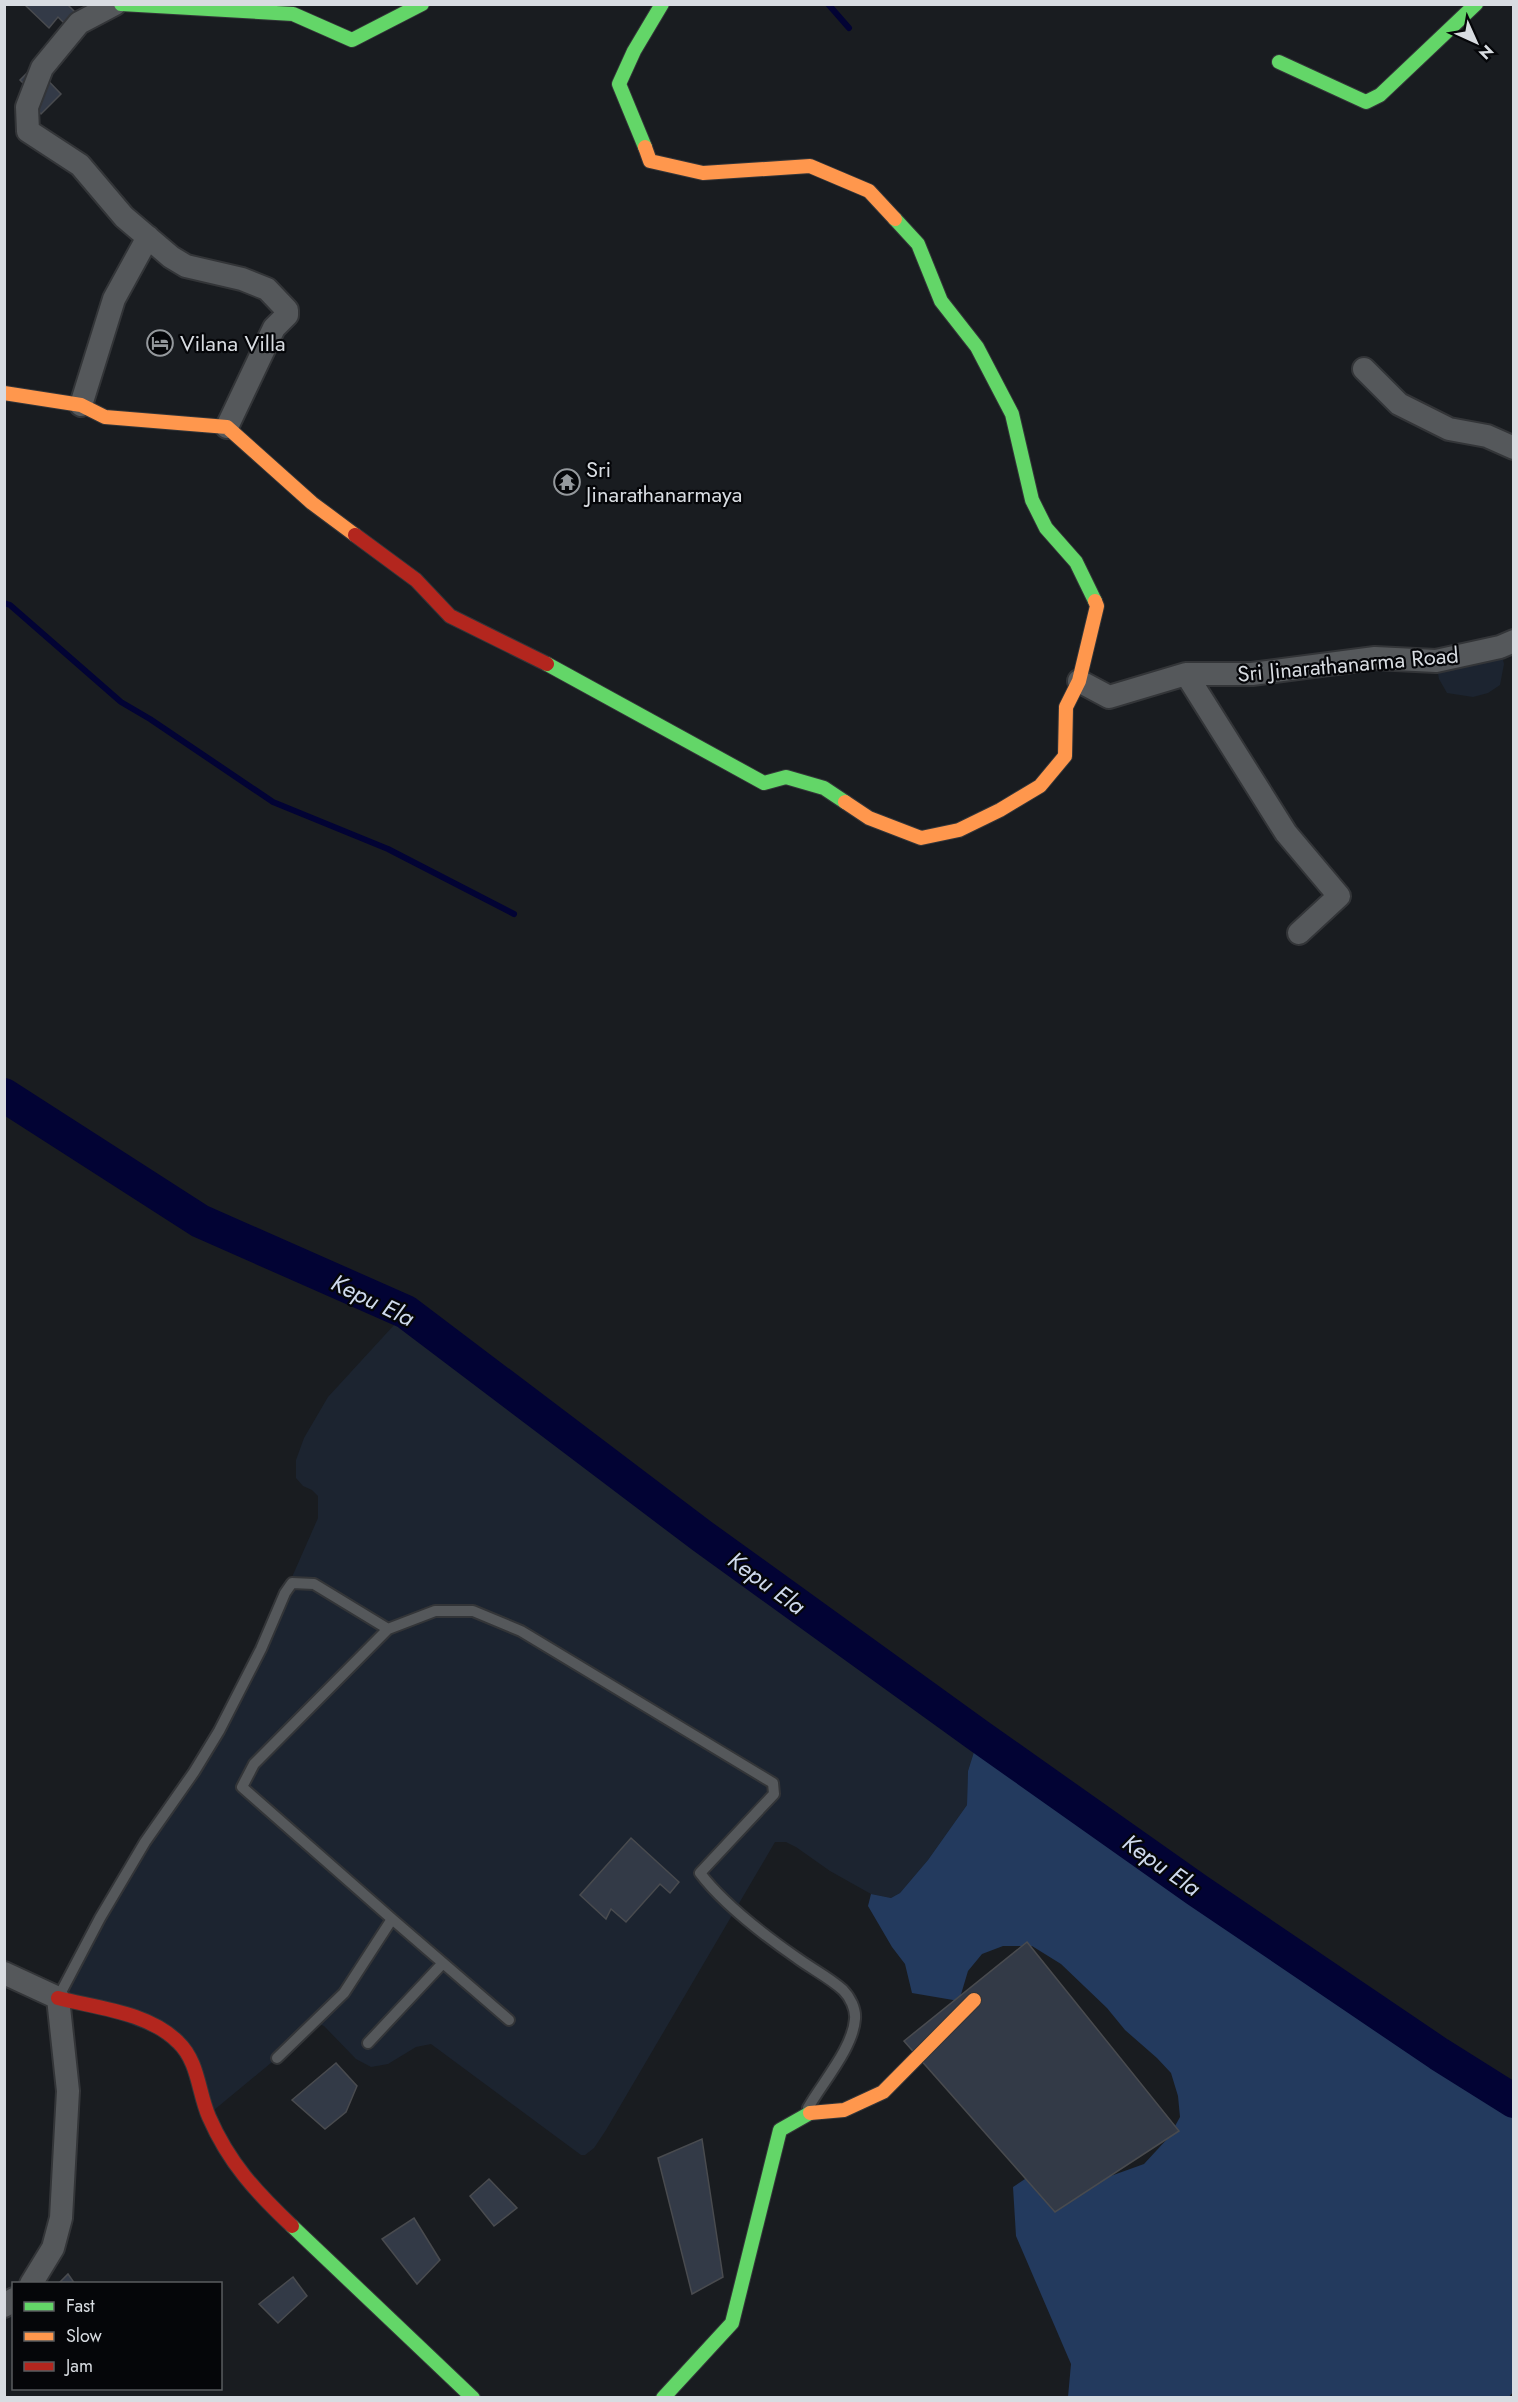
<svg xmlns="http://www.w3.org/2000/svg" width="1518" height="2402" viewBox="0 0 1518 2402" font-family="Jost,sans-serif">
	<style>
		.built { fill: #1c2430 }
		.green { fill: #233a5e }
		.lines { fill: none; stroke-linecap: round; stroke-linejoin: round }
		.stream { stroke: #020334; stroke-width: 6 }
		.river { stroke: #020334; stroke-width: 34 }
		.building { fill: #333a47; stroke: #494b4f; stroke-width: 1.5 }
		.lane-casing { stroke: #333538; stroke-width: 14 }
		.street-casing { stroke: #333538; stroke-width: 26 }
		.fast-casing { stroke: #333538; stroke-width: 16 }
		.slow-casing { stroke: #333538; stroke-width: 16 }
		.jam-casing { stroke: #333538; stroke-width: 16 }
		.lane { stroke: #55585b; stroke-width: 10 }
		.street { stroke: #55585b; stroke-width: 22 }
		.fast { stroke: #63d668; stroke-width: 14 }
		.slow { stroke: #ff974d; stroke-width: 14 }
		.jam { stroke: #b3261e; stroke-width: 14 }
		.labels { text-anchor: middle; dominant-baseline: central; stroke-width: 4.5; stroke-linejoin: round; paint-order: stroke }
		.poi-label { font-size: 22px; fill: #d8dce1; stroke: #050609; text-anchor: start }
		.street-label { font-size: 22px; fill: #d8dce1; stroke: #050609 }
		.water-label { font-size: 24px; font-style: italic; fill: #cfdaed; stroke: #050609 }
	</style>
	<rect width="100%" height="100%" fill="#191c20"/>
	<path class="built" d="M1500,647L1504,664L1500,685L1488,693L1473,697L1447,693L1439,679L1436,661Z
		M406,1312L702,1536L979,1736L968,1771L967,1805L928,1860L900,1893L891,1898L871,1894L830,1871L796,1847L786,1842H775L606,2130L594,2148L585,2155H581L431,2044L416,2047L388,2064L371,2067L356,2059L324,2026L316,2022L277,2058L208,2115L178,2042L58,1998L100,1918L194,1772L285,1593L318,1518V1496L312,1490L303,1486L296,1478V1460L304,1438L328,1397Z"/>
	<path class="green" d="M979,1736C1155,1861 1331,1985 1513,2101V2392L1508,2398L1068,2397L1071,2364L1016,2236L1013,2187L1028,2177L1105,2178L1144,2164L1169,2137L1180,2117L1178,2096L1171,2073L1157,2058L1125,2030L1107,2008L1061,1964L1032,1946H1003L982,1954L968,1971L959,2001L912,1993L905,1964L892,1947L868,1906L871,1894L891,1898L900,1893L928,1860L967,1805L968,1771Z"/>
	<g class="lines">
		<path class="stream" d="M828,4L849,28
			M4,603L10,605L121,702L150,719L273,802L388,849L514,914"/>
		<path class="river" d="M4,1095L200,1221L406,1312L702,1536L979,1736L1197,1890L1439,2054L1514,2101"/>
	</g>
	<path class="building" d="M24,4H70L69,6L75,12L64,23L58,17L49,28Z
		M34,66L61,94L41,114L20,93L26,86L20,80Z
		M631,1838L679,1882L670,1893L660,1884L626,1922L611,1909L606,1919L580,1895Z
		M1027,1942L1179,2131L1055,2212L904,2041Z
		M336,2063L357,2086L346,2112L325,2129L292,2100Z
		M702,2139L723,2277L692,2294L658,2158Z
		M489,2179L517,2208L494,2226L470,2196Z
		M414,2218L440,2260L417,2284L382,2239Z
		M68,2274L75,2284H58Z
		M293,2277L307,2296L278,2323L259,2304Z"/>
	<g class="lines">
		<g class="lane-casing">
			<path id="lane" d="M392,1919L242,1787L254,1764L388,1629L435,1611H473L521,1631L773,1783L774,1794L700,1873C724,1905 764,1935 797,1958C812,1969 830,1978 843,1990C850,1997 856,2009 855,2019C853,2048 822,2083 808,2108
				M59,1996L100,1918L145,1842L194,1772L219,1731L261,1649L285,1593L292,1583L314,1584L388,1629
				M368,2043L442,1964
				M277,2058L344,1993L392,1919L509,2020"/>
		</g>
		<g class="street-casing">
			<path id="street" d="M115,4L79,23L42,68L27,107L28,131L80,165L124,217L171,257L186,266L242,279L267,289L287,310V315L274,328L227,427
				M1364,369L1399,404L1449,429L1487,436L1514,448
				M81,405L114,299L148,237
				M1186,674L1286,833L1339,896L1299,933
				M1079,681L1109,697L1186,674H1252L1375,658L1436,661L1500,647L1514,641
				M4,1973L58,1998L68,2091L61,2218L53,2248L31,2284
				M4,2306L14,2299"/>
		</g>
		<g class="fast-casing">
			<path id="fast" d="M121,4L293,14L352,40L422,4
				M1279,62L1366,102L1380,95L1476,4
				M645,147L619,84L634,51L662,4
				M895,219L918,244L941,301L977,347L1012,414L1032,500L1046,528L1076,562L1095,601
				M547,664L764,783L786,777L824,788L845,802
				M292,2226L473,2398
				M663,2398L732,2323L780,2130L810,2113"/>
		</g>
		<g class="slow-casing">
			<path id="slow" d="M645,147L650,161L703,173L810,166L869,191L895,219
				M4,393L81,405L105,417L227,427L312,503L355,535
				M845,802L869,818L921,838L959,830L1000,810L1040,786L1065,756L1066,707L1079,681L1097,606L1095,601
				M810,2113L844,2110L883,2092L974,2000"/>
		</g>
		<g class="jam-casing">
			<path id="jam" d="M355,535L416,580L450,616L547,664
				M58,1998C97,2008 148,2012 178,2042C199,2062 198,2092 209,2117C229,2163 256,2192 292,2226"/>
		</g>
		<use href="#lane" class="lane"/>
		<use href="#street" class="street"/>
		<use href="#fast" class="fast"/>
		<use href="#slow" class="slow"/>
		<use href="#jam" class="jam"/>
	</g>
	<defs>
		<g id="hotel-ring" transform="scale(1.35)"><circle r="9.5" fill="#050609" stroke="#95999d" stroke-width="1.5"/><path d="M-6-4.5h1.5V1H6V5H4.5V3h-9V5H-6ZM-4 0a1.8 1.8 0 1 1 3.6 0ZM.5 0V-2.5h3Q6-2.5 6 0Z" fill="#95999d"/></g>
		<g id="temple-ring" transform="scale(1.35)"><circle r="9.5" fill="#050609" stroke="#95999d" stroke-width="1.5"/><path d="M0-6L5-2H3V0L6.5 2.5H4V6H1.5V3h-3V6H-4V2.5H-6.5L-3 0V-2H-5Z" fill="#95999d"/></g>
	</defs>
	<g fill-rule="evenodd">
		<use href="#hotel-ring" x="160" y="343"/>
		<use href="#temple-ring" x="567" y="482"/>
	</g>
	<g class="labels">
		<g class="poi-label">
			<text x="180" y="343">Vilana Villa</text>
			<text x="586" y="469">Sri<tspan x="586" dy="25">Jinarathanarmaya</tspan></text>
		</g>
		<g class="street-label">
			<text transform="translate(1348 664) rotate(-5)">Sri Jinarathanarma Road</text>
		</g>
		<g class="water-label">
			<text transform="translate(373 1300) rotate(26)">Kepu Ela</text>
			<text transform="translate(767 1583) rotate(36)">Kepu Ela</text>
			<text transform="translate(1162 1865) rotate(35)">Kepu Ela</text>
		</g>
	</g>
	<rect width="1518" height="2402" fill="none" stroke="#d8dce1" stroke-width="12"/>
	<rect x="12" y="2282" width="210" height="108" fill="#050609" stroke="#595c5f" stroke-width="1.5"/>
	<rect x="24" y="2302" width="30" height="9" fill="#63d668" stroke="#595c5f" stroke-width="1.5"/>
	<text x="66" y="2312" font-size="18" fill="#d8dce1">Fast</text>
	<rect x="24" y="2332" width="30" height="9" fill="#ff974d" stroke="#595c5f" stroke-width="1.5"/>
	<text x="66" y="2342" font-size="18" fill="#d8dce1">Slow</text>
	<rect x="24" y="2362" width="30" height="9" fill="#b3261e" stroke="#595c5f" stroke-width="1.5"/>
	<text x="66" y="2372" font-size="18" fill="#d8dce1">Jam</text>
	<g transform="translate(1476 42) rotate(135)" stroke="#050609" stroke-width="4.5" paint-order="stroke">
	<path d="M0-4.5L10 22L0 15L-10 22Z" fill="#d8dce1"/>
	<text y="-9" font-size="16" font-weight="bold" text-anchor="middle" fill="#d8dce1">N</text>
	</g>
</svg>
